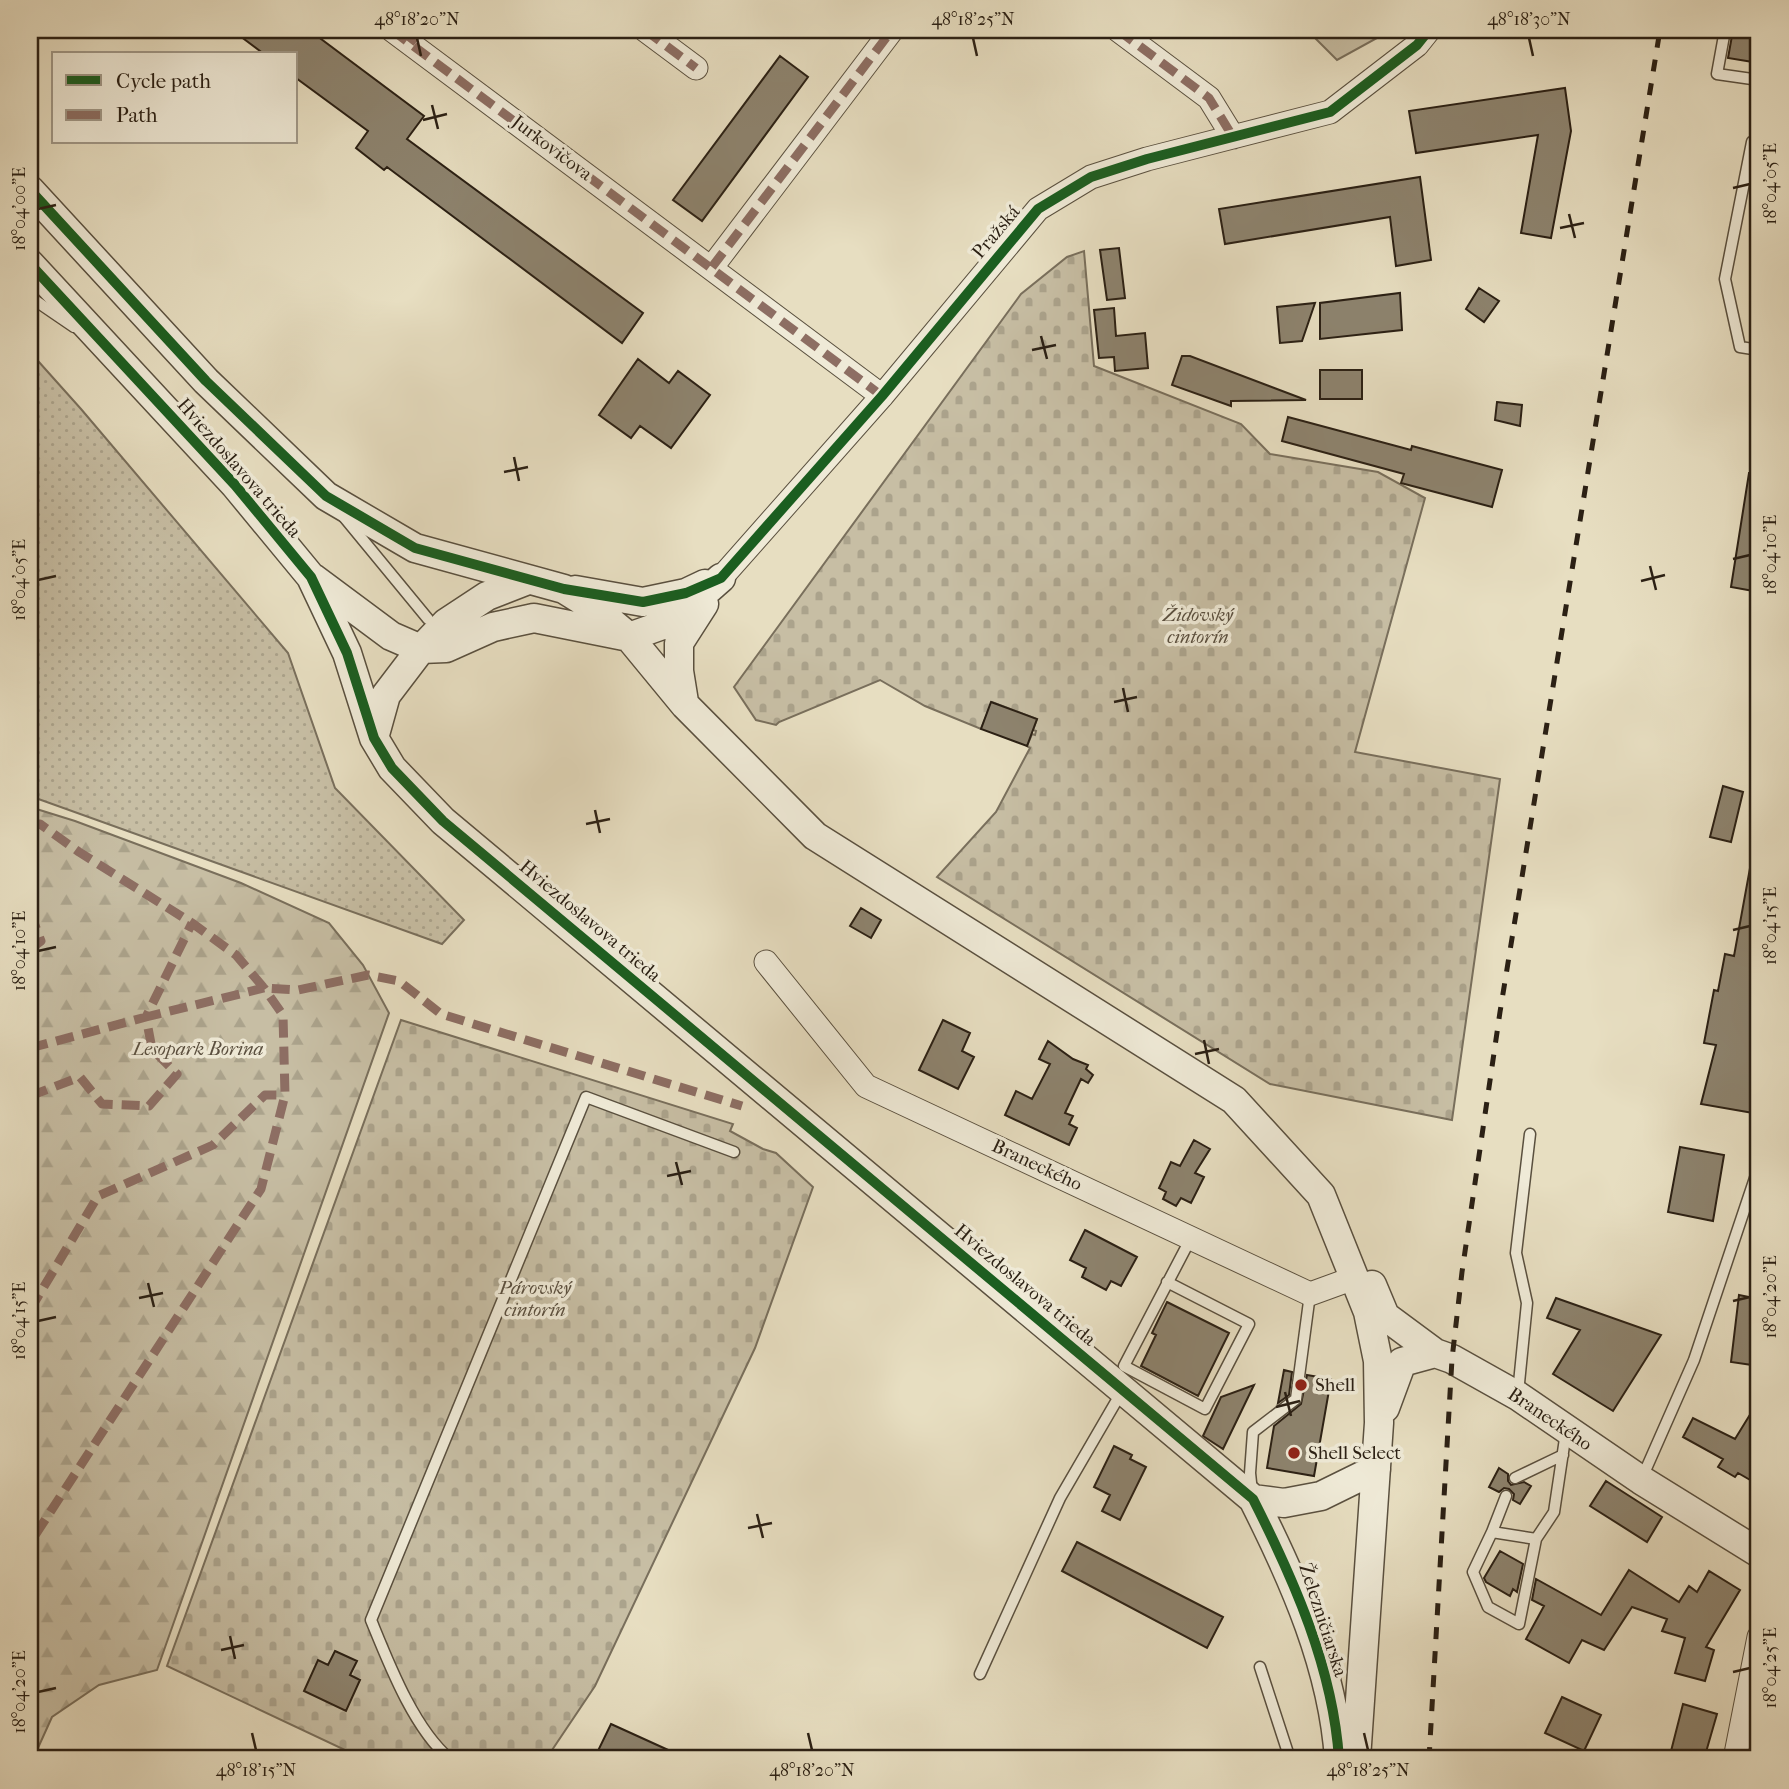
<svg xmlns="http://www.w3.org/2000/svg" width="1789" height="1789" viewBox="0 0 1789 1789" font-family="'IM FELL French Canon',serif">
	<style>
		.forest { fill: url(#forest-firs); stroke: #796f5c; stroke-width: 2 }
		.cemetery { fill: url(#cemetery-stones); stroke: #796f5c; stroke-width: 2 }
		.park { fill: #c7bea4; stroke: #796f5c; stroke-width: 2 }
		.garden { fill: url(#garden-dots); stroke: #796f5c; stroke-width: 2 }
		.building { fill: #8d836e; stroke: #2b2014; stroke-width: 2 }
		.lines { fill: none; stroke-linecap: round; stroke-linejoin: round }
		.service-casing { stroke: #5a503f; stroke-width: 13 }
		.minor-casing { stroke: #5a503f; stroke-width: 25 }
		.tertiary-casing { stroke: #5a503f; stroke-width: 31 }
		.service { stroke: #efead7; stroke-width: 10 }
		.minor { stroke: #efead7; stroke-width: 23 }
		.tertiary { stroke: #efead7; stroke-width: 28 }
		.rail { stroke: #2b2014; stroke-width: 5; stroke-dasharray: 12 12; stroke-linecap: butt }
		.quiet { stroke: #8d6e63; stroke-width: 9; stroke-dasharray: 18 9; stroke-linecap: butt }
		.cycleway-casing { stroke: #efead7; stroke-width: 15 }
		.cycleway { stroke: #1b5e20; stroke-width: 10 }
		.ticks { fill: none; stroke: #2b2014; stroke-width: 2.5 }
		.poi-dot { fill: #8f2418; stroke: #efead7; stroke-width: 2.5 }
		.labels { text-anchor: middle; dominant-baseline: central; stroke-width: 7; stroke-linejoin: round; paint-order: stroke }
		.street-label { font-size: 19px; fill: #2b2014; stroke: #efead7 }
		.park-label { font-size: 19px; font-style: italic; fill: #5a4f3f; stroke: #efead7 }
		.poi-label { font-size: 19px; fill: #2b2014; stroke: #efead7; text-anchor: start }
		.neatline { fill: none; stroke: #2b2014; stroke-width: 2.5 }
		.ticks-label { font-size: 18px; text-anchor: middle; fill: #2b2014 }
	</style>
	<defs>
		<pattern id="forest-firs" width="22" height="20" patternUnits="userSpaceOnUse" patternTransform="scale(1.75)"><rect width="22" height="20" fill="#c7bea4"/><path d="M5 1l3.5 6h-7zM16 11l3.5 6h-7z" fill="#aba38c"/></pattern>
		<pattern id="cemetery-stones" width="16" height="16" patternUnits="userSpaceOnUse" patternTransform="scale(1.75)"><rect width="16" height="16" fill="#c7bea4"/><path d="M2 7V4a2 2 0 0 1 4 0v3zM10 15v-3a2 2 0 0 1 4 0v3z" fill="#aba38c"/></pattern>
		<pattern id="garden-dots" width="8" height="8" patternUnits="userSpaceOnUse" patternTransform="scale(1.75)"><rect width="8" height="8" fill="#c7bea4"/><path d="M2 2h.1M6 6h.1" fill="none" stroke="#aba38c" stroke-width="1.8" stroke-linecap="round"/></pattern>
	</defs>
	<rect width="100%" height="100%" fill="#e7dec1"/>
	<filter id="stains"><feTurbulence type="fractalNoise" baseFrequency=".00286" numOctaves="4"/><feColorMatrix values="0 0 0 0 .2 0 0 0 0 .09 0 0 0 0 .02 0 0 0 .5 -.17"/></filter>
	<radialGradient id="worn" r=".72"><stop offset=".6" stop-color="#630" stop-opacity="0"/><stop offset="1" stop-color="#630" stop-opacity=".3"/></radialGradient>
	<path class="forest" d="M30,807L75,821L241,883L329,923L363,965L389,1013L157,1670L99,1685L52,1717L33,1759H30Z"/>
	<path class="cemetery" d="M1084,251L1094,366L1241,424L1270,454L1378,472L1425,498L1355,752L1500,779L1452,1120L1270,1084L937,877L996,812L1030,748L1027,746L1032,734L1035,735L1036,731L1033,730L1037,719L992,702L981,729L925,706L880,680L779,722L776,725L756,720L734,687L1021,294L1067,257Z
		M401,1020L733,1124L730,1131L763,1149L776,1153L813,1187L755,1348L595,1686L546,1759H364L167,1666Z"/>
	<path class="park" d="M1307,30H1381L1377,38L1337,60Z"/>
	<path class="garden" d="M30,352L81,409L288,653L335,788L464,920L442,944L30,796Z"/>
	<path class="building" d="M232,30H309L424,116L407,139L643,313L622,343L387,167L384,170L356,148L368,131L296,78V54H264Z
		M1733,30H1759V63L1728,58Z
		M780,56L808,77L702,221L673,200Z
		M1565,88L1571,131L1551,238L1521,233L1538,135L1416,153L1409,111Z
		M1420,177L1431,260L1396,266L1390,217L1225,244L1219,209Z
		M1119,248L1125,298L1107,300L1100,250Z
		M1479,288L1499,301L1484,322L1466,309Z
		M1400,293L1402,330L1320,339V303Z
		M1315,303L1302,341L1280,343L1277,307Z
		M1114,308L1116,336L1145,333L1148,368L1115,371L1114,357L1099,358L1094,310Z
		M1182,356H1190L1306,400L1231,401V406L1172,385Z
		M638,359L669,383L678,371L710,395L671,448L640,426L631,438L599,415Z
		M1320,370H1362V399H1320Z
		M1497,402L1522,405L1520,426L1495,420Z
		M1288,417L1411,450L1412,446L1502,470L1492,507L1401,483L1404,474L1282,441Z
		M1749,473L1759,474V592L1731,587Z
		M991,702L1037,719L1027,746L981,729Z
		M1723,786L1743,792L1731,842L1710,837Z
		M1750,868L1759,869V1114L1701,1104L1716,1045L1704,1043L1714,990L1718,991L1725,954L1734,956Z
		M861,908L881,920L871,938L850,926Z
		M943,1020L970,1033L962,1051L974,1057L958,1089L919,1070Z
		M1048,1041L1073,1059L1088,1065L1086,1069L1093,1075L1088,1083L1081,1079L1065,1113L1073,1116L1069,1124L1077,1128L1069,1145L1005,1115L1016,1091L1032,1099L1050,1064L1039,1059Z
		M1194,1140L1210,1149L1195,1173L1204,1177L1191,1203L1181,1198L1176,1206L1163,1199L1166,1192L1159,1188L1171,1162L1180,1166Z
		M1680,1147L1724,1155L1713,1221L1668,1212Z
		M1085,1230L1137,1257L1121,1286L1111,1281L1106,1290L1082,1277L1086,1268L1070,1260Z
		M1739,1295L1759,1299V1366L1731,1362Z
		M1556,1298L1661,1335L1613,1411L1553,1374L1580,1330L1547,1318Z
		M1167,1302L1229,1333L1198,1396L1141,1366L1156,1335L1152,1333Z
		M1284,1370L1292,1372L1289,1395L1278,1403Z
		M1307,1375L1331,1379L1314,1476L1267,1468L1274,1426L1301,1404Z
		M1254,1385L1223,1449L1203,1436L1221,1397Z
		M1759,1400V1485L1738,1473L1735,1477L1718,1467L1723,1459L1683,1437L1693,1418L1735,1439Z
		M1114,1446L1132,1455L1130,1459L1146,1467L1120,1520L1102,1511L1110,1495L1094,1487Z
		M1499,1468L1508,1474V1481L1511,1485L1524,1482L1531,1486L1520,1504L1513,1500L1514,1494L1509,1489L1504,1488L1499,1492L1489,1487Z
		M1606,1481L1662,1517L1647,1542L1590,1506Z
		M1077,1542L1223,1617L1207,1648L1062,1571Z
		M1500,1551L1523,1564L1517,1592L1513,1589L1510,1596L1486,1582L1484,1578Z
		M1629,1570L1679,1602L1689,1586L1697,1592L1709,1571L1740,1590L1706,1647L1714,1650L1705,1681L1675,1673L1685,1638L1662,1631L1667,1619L1632,1607L1604,1650L1582,1640L1569,1663L1526,1639L1544,1606L1532,1600L1536,1579L1601,1615Z
		M335,1651L357,1661L350,1675L360,1680L346,1711L304,1691L318,1660L328,1665Z
		M1562,1697L1601,1715L1584,1751L1545,1733Z
		M1683,1704L1717,1714L1704,1759H1669Z
		M611,1724L688,1759H594Z"/>
	<g class="lines">
		<g class="service-casing">
			<path id="service" d="M1725,30L1717,74L1759,80
				M1759,142H1752L1725,279L1740,347L1759,350
				M30,297L74,327
				M344,517L428,619
				M1167,1282L1249,1324L1205,1409L1124,1366L1191,1238
				M1518,1393L1527,1303L1516,1253L1530,1134
				M1515,1478L1563,1455
				M1642,1478L1694,1360L1759,1166
				M1252,1492L1250,1473L1253,1432L1296,1399L1310,1294
				M1492,1532L1506,1496
				M1536,1539L1492,1532L1473,1572L1488,1607L1519,1624L1536,1539L1554,1512L1566,1432
				M1260,1667L1290,1759
				M980,1674L1060,1498L1121,1393
				M450,1759C414,1729 389,1664 371,1620L586,1097L734,1152"/>
		</g>
		<g class="minor-casing">
			<path id="minor" d="M392,30L882,396
				M645,30L696,68
				M1118,30L1209,98L1233,137
				M712,267L892,30
				M721,578L882,396L1038,209L1091,177L1147,159L1330,112L1417,45L1429,30
				M766,962L866,1086L1310,1294L1354,1278
				M1735,1759L1759,1637"/>
		</g>
		<g class="tertiary-casing">
			<path id="tertiary" d="M30,190L206,381L326,496L415,548L564,589L593,607L629,637L685,705L815,836L1234,1100L1321,1195L1368,1312L1378,1361L1379,1423L1356,1759
				M30,264L235,485L311,577L347,653L374,738L392,768L443,821L1253,1499C1294,1580 1333,1668 1339,1759
				M313,578L391,636L421,649L446,648L493,627L534,618L629,637L671,622L721,578
				M575,590L643,602L686,593L705,584
				M684,702L679,671V643L704,604
				M374,738L386,695L421,649L446,623L487,596L528,580
				M1372,1285L1385,1316L1435,1353L1452,1359L1518,1396L1641,1480L1759,1553
				M1385,1408L1402,1362L1435,1353
				M1253,1499L1284,1503L1321,1496L1376,1469"/>
		</g>
		<use href="#service" class="service"/>
		<use href="#minor" class="minor"/>
		<use href="#tertiary" class="tertiary"/>
		<path class="rail" d="M1429,1759L1452,1359L1462,1272L1500,1012L1660,30"/>
		<path class="quiet" d="M392,30L882,396
			M645,30L696,68
			M1118,30L1209,98L1233,137
			M410,43L420,30
			M712,267L892,30
			M30,825L40,824L79,852L192,923L236,955L264,988L298,990L368,975L399,981L441,1014L742,1106
			M30,912L41,941L30,949
			M30,1048L146,1017L192,923
			M30,1096L80,1077L102,1104L149,1106L177,1074L152,1049L146,1017L264,988L283,1015L285,1095L261,1189L30,1543
			M30,1310L98,1196L213,1145L265,1095H285"/>
		<g class="cycleway-casing">
			<path id="cycleway" d="M30,190L206,381L326,496L415,548L564,589L643,602L686,593L721,578L882,396L1038,209L1091,177L1147,159L1330,112L1417,45L1429,30
				M30,264L235,485L311,577L347,653L374,738L392,768L443,821L1253,1499C1294,1580 1333,1668 1339,1759"/>
		</g>
		<use href="#cycleway" class="cycleway"/>
	</g>
	<path class="ticks" d="M417,38L421,56M973,38L977,56M1529,38L1533,56M432,105L438,129M423,120L447,114M1733,188L1750,184M38,209L56,205M1569,214L1575,238M1560,228L1584,223M1041,336L1047,359M1032,350L1056,345M514,457L519,481M504,472L528,467M1733,559L1750,555M1650,566L1656,590M38,580L56,576M1641,581L1665,575M1123,688L1128,712M1114,702L1137,697M595,810L600,833M586,824L610,819M1733,930L1750,926M38,951L56,947M1204,1040L1209,1064M1195,1054L1219,1049M676,1162L682,1185M667,1176L691,1171M148,1283L154,1307M139,1298L163,1293M1733,1301L1750,1297M38,1321L56,1317M1285,1392L1291,1416M1276,1407L1300,1401M757,1514L763,1538M748,1528L772,1523M230,1636L235,1659M221,1650L244,1645M1733,1672L1750,1668M38,1692L56,1688M252,1733L256,1750M808,1733L812,1750M1364,1733L1368,1750"/>
	<g class="poi-dot">
		<circle cx="1301" cy="1385" r="7"/>
		<circle cx="1294" cy="1453" r="7"/>
	</g>
	<g class="labels">
		<g class="street-label">
			<text transform="translate(552 148) rotate(37)">Jurkovičova</text>
			<text transform="translate(996 232) rotate(-50)">Pražská</text>
			<text transform="translate(239 468) rotate(49)">Hviezdoslavova trieda</text>
			<text transform="translate(590 921) rotate(40)">Hviezdoslavova trieda</text>
			<text transform="translate(1037 1165) rotate(25)">Braneckého</text>
			<text transform="translate(1025 1285) rotate(40)">Hviezdoslavova trieda</text>
			<text transform="translate(1550 1419) rotate(34)">Braneckého</text>
			<text transform="translate(1323 1620) rotate(72)">Železničiarska</text>
		</g>
		<g class="park-label">
			<text x="1198" y="615">Židovský<tspan x="1198" dy="22">cintorín</tspan></text>
			<text x="198" y="1049">Lesopark Borina</text>
			<text x="535" y="1288">Párovský<tspan x="535" dy="22">cintorín</tspan></text>
		</g>
		<g class="poi-label">
			<text x="1315" y="1385">Shell</text>
			<text x="1308" y="1453">Shell Select</text>
		</g>
	</g>
	<rect width="1789" height="1789" fill="none" stroke="#e7dec1" stroke-width="77"/>
	<rect x="52" y="52" width="245" height="91" fill="#efead7" stroke="#a19989" stroke-width="2"/>
	<rect x="66" y="75" width="35" height="10" fill="#1b5e20" stroke="#a19989" stroke-width="2"/>
	<text x="116" y="88" font-size="21" fill="#2b2014">Cycle path</text>
	<rect x="66" y="110" width="35" height="10" fill="#8d6e63" stroke="#a19989" stroke-width="2"/>
	<text x="116" y="122" font-size="21" fill="#2b2014">Path</text>
	<rect x="38" y="38" width="1712" height="1712" class="neatline"/>
	<g class="ticks-label">
		<text x="417" y="25">48°18'20"N</text>
		<text x="973" y="25">48°18'25"N</text>
		<text x="1529" y="25">48°18'30"N</text>
		<text transform="translate(1770 184) rotate(-90)" y="6">18°04'05"E</text>
		<text transform="translate(19 209) rotate(-90)" y="6">18°04'00"E</text>
		<text transform="translate(1770 555) rotate(-90)" y="6">18°04'10"E</text>
		<text transform="translate(19 580) rotate(-90)" y="6">18°04'05"E</text>
		<text transform="translate(1770 926) rotate(-90)" y="6">18°04'15"E</text>
		<text transform="translate(19 951) rotate(-90)" y="6">18°04'10"E</text>
		<text transform="translate(1770 1297) rotate(-90)" y="6">18°04'20"E</text>
		<text transform="translate(19 1321) rotate(-90)" y="6">18°04'15"E</text>
		<text transform="translate(1770 1668) rotate(-90)" y="6">18°04'25"E</text>
		<text transform="translate(19 1692) rotate(-90)" y="6">18°04'20"E</text>
		<text x="256" y="1776">48°18'15"N</text>
		<text x="812" y="1776">48°18'20"N</text>
		<text x="1368" y="1776">48°18'25"N</text>
	</g>
	<rect width="100%" height="100%" filter="url(#stains)"/>
	<rect width="100%" height="100%" fill="url(#worn)"/>
</svg>
